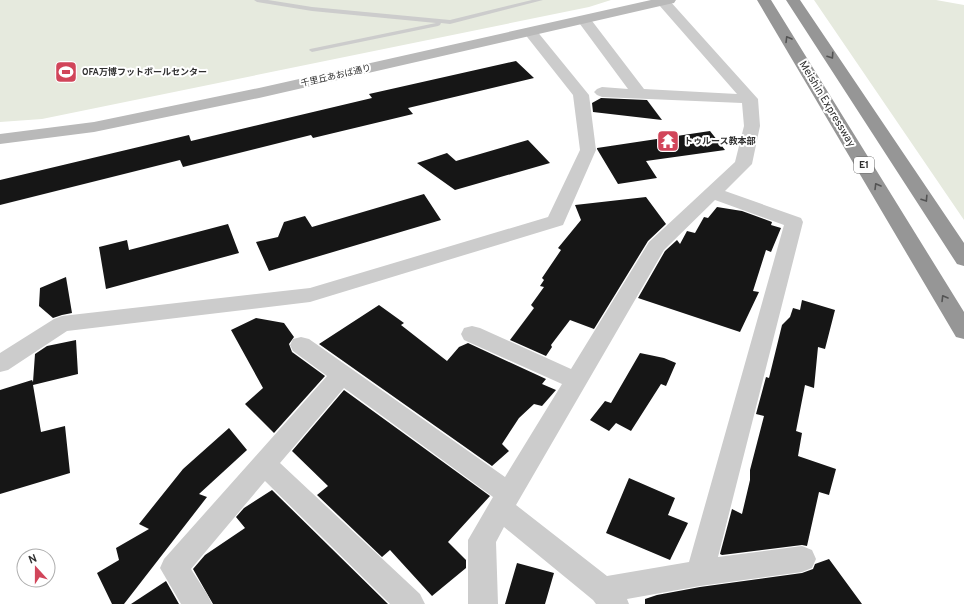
<svg xmlns="http://www.w3.org/2000/svg" width="964" height="604" viewBox="0 0 964 604" font-family="Overpass,'Noto Sans JP',sans-serif">
	<style>
		.green { fill: #e6eade }
		.building { fill: #161616 }
		.lines { fill: none; stroke-linecap: round; stroke-linejoin: round }
		.lane { fill: #ccc; fill-rule: evenodd }
		.street { fill: #ccc; fill-rule: evenodd }
		.secondary { fill: #b9b9b9; fill-rule: evenodd }
		.highway { fill: #969696; fill-rule: evenodd }
		.oneway { stroke: #535353 }
		.labels { text-anchor: middle; dominant-baseline: central; stroke-width: 4; stroke-linejoin: round; paint-order: stroke }
		.far-poi-label { font-size: 9px; font-weight: bold; fill: #2f2f2f; stroke: #fff; text-anchor: start }
		.far-street-label { font-size: 9px; fill: #2f2f2f; stroke: #fff }
		.shield { fill: #fff; stroke: #6d6d6d; stroke-width: 1 }
		.shield-label { font-size: 10px; font-weight: bold; fill: #2f2f2f }
		.street-label { font-size: 11px; fill: #2f2f2f; stroke: #fff }
	</style>
	<rect width="100%" height="100%" fill="#fff"/>
	<path class="green" d="M0,0H611L589,7L42,119L0,122Z
		M814,0H936L964,5V220Z"/>
	<path class="building" d="M516,61L534,78L408,108L413,114L313,138L311,135L183,167L180,160L0,205V180L189,135L191,141L372,98L369,94Z
		M601,98L647,100L662,120L593,112L592,103Z
		M710,131L725,150L646,161L657,178L618,184L597,149V148Z
		M528,140L550,163L455,190L417,163L447,153L456,161Z
		M424,194L441,220L269,271L256,242L278,237L284,222L305,216L312,227Z
		M646,197L666,224L648,241L594,329L570,320L551,345L552,347L546,356L510,340L534,308L531,305L544,287L540,286L544,280L542,278L561,250L558,248L581,220L575,205Z
		M717,207L742,211L772,222L771,225L781,228L771,252L766,250L753,291L759,292L740,332L638,298L665,251L677,240L680,244L687,231L695,233L704,217L708,218Z
		M228,224L239,253L106,289L99,247L127,240L129,250Z
		M66,277L72,313L62,315L53,318L39,306L40,288Z
		M802,300L835,310L825,349L818,347L814,388L805,385L796,431L802,433L798,456L836,469L829,495L819,492L807,546L802,545L722,555L720,554L732,509L742,514L750,480V470L764,416L756,414L766,377L769,378L782,325L790,317L793,308L800,310Z
		M379,305L404,323L401,325L447,361L459,347L468,343L546,379L542,384L556,390L542,406L534,404L519,418L502,444L509,451L492,466L319,344Z
		M256,318L284,323L294,337L289,344L292,352L325,376L274,433L245,404L263,388L231,330Z
		M76,340L78,374L33,385L41,432L65,426L70,473L0,494V390L32,380L33,382L35,354L47,346Z
		M640,353L664,358L676,363L666,386L661,384L631,431L616,423L609,431L590,420L605,401L611,403Z
		M344,390L490,496L448,542L466,560V568L432,596L390,550L382,557L317,495L328,486L292,451Z
		M229,428L247,450L199,494L207,497L124,604H112L97,573L119,560L116,548L149,529L139,524L183,469Z
		M629,478L675,498L668,515L688,523L670,560L606,533Z
		M272,490L388,604H213L193,569L205,555L245,528L236,517L244,508Z
		M829,559L862,604H645V599L657,595L700,587L802,573L813,569L815,564Z
		M517,563L554,573L545,604H505Z
		M166,581L179,604H131Z"/>
	<g class="lines">
		<path class="lane" d="M254,0H268L312,7L450,20L532,0H543L450,24L441,23L440,25L438,26L312,52L309,50L310,49L436,23L312,11L257,2Z"/>
		<path class="street" d="M659,0H669L758,99L760,126L752,164L725,191L801,218L803,222L718,557L802,546L812,550L816,559L812,568L802,572L700,586L627,599L629,604H596L593,600L504,527L496,542L498,604H468V540L493,497L344,388L280,463L420,594L425,604H390L265,481L191,569L207,594L212,604H181L160,568L164,559L327,376L293,351L290,345L293,339L301,337L309,339L505,477L562,384L464,340L461,334L464,328L472,326L480,328L571,369L649,242L735,162L744,126L742,103L602,97L597,95L594,92L597,89L602,87L628,89L577,20L579,17H589L644,89L737,94L659,5L658,2ZM715,200L784,225L689,562L607,576L516,505L664,250Z
			M531,29L536,30L589,95L596,150L563,225L310,302L67,331L8,370L0,372V353L54,319L62,316L310,288L548,217L580,150L573,95L524,33L526,30Z"/>
		<path class="secondary" d="M651,0H676L674,3L669,4L259,98L94,132L0,144V134L94,122L259,88Z"/>
		<path class="highway" d="M757,0H771L964,312V339L956,337Z
			M786,0H800L964,243V266L957,264Z"/>
	</g>
	<defs><path id="oneway-chevron" d="M-2-3.5L2.5 0L-2 3.5" fill="none" stroke-width="1.6" stroke-linecap="round" stroke-linejoin="round"/></defs>
	<g class="oneway">
		<use href="#oneway-chevron" transform="translate(788 39) rotate(-121)"/>
		<use href="#oneway-chevron" transform="translate(831 56) rotate(56)"/>
		<use href="#oneway-chevron" transform="translate(877 186) rotate(-121)"/>
		<use href="#oneway-chevron" transform="translate(925 199) rotate(57)"/>
		<use href="#oneway-chevron" transform="translate(944 298) rotate(-121)"/>
	</g>
	<defs>
		<g id="stadium-square" transform="scale(1.15)"><rect x="-9" y="-9" width="18" height="18" rx="4" fill="#d1455a" stroke="#fff"/><path d="M0-5a6.5 5 0 1 0 0 10a6.5 5 0 1 0 0-10ZM-3.5-1.8h7v3.6h-7Z" fill="#fff"/></g>
		<g id="temple-square" transform="scale(1.15)"><rect x="-9" y="-9" width="18" height="18" rx="4" fill="#d1455a" stroke="#fff"/><path d="M0-6L5-2H3V0L6.5 2.5H4V6H1.5V3h-3V6H-4V2.5H-6.5L-3 0V-2H-5Z" fill="#fff"/></g>
	</defs>
	<g fill-rule="evenodd">
		<use href="#stadium-square" x="66" y="72"/>
		<use href="#temple-square" x="668" y="141"/>
	</g>
	<g class="labels">
		<g class="far-poi-label">
			<text x="82" y="72">OFA万博フットボールセンター</text>
			<text x="684" y="141">トゥルース教本部</text>
		</g>
		<g class="far-street-label">
			<text transform="translate(336 76) rotate(-13)">千里丘あおば通り</text>
		</g>
		<rect class="shield" x="854" y="157" width="20" height="16" rx="3"/>
		<g class="shield-label">
			<text x="864" y="165">E1</text>
		</g>
		<g class="street-label">
			<text transform="translate(827 104) rotate(59)">Meishin Expressway</text>
		</g>
	</g>
	<g transform="translate(36 568) rotate(339)"><circle r="19" fill="#ffffff" stroke="#acacac"/>
	<path d="M0-3L7 15L0 10L-7 15Z" fill="#d1455a"/>
	<text y="-6" font-size="11" font-weight="bold" text-anchor="middle" fill="#2f2f2f">N</text>
	</g>
</svg>
